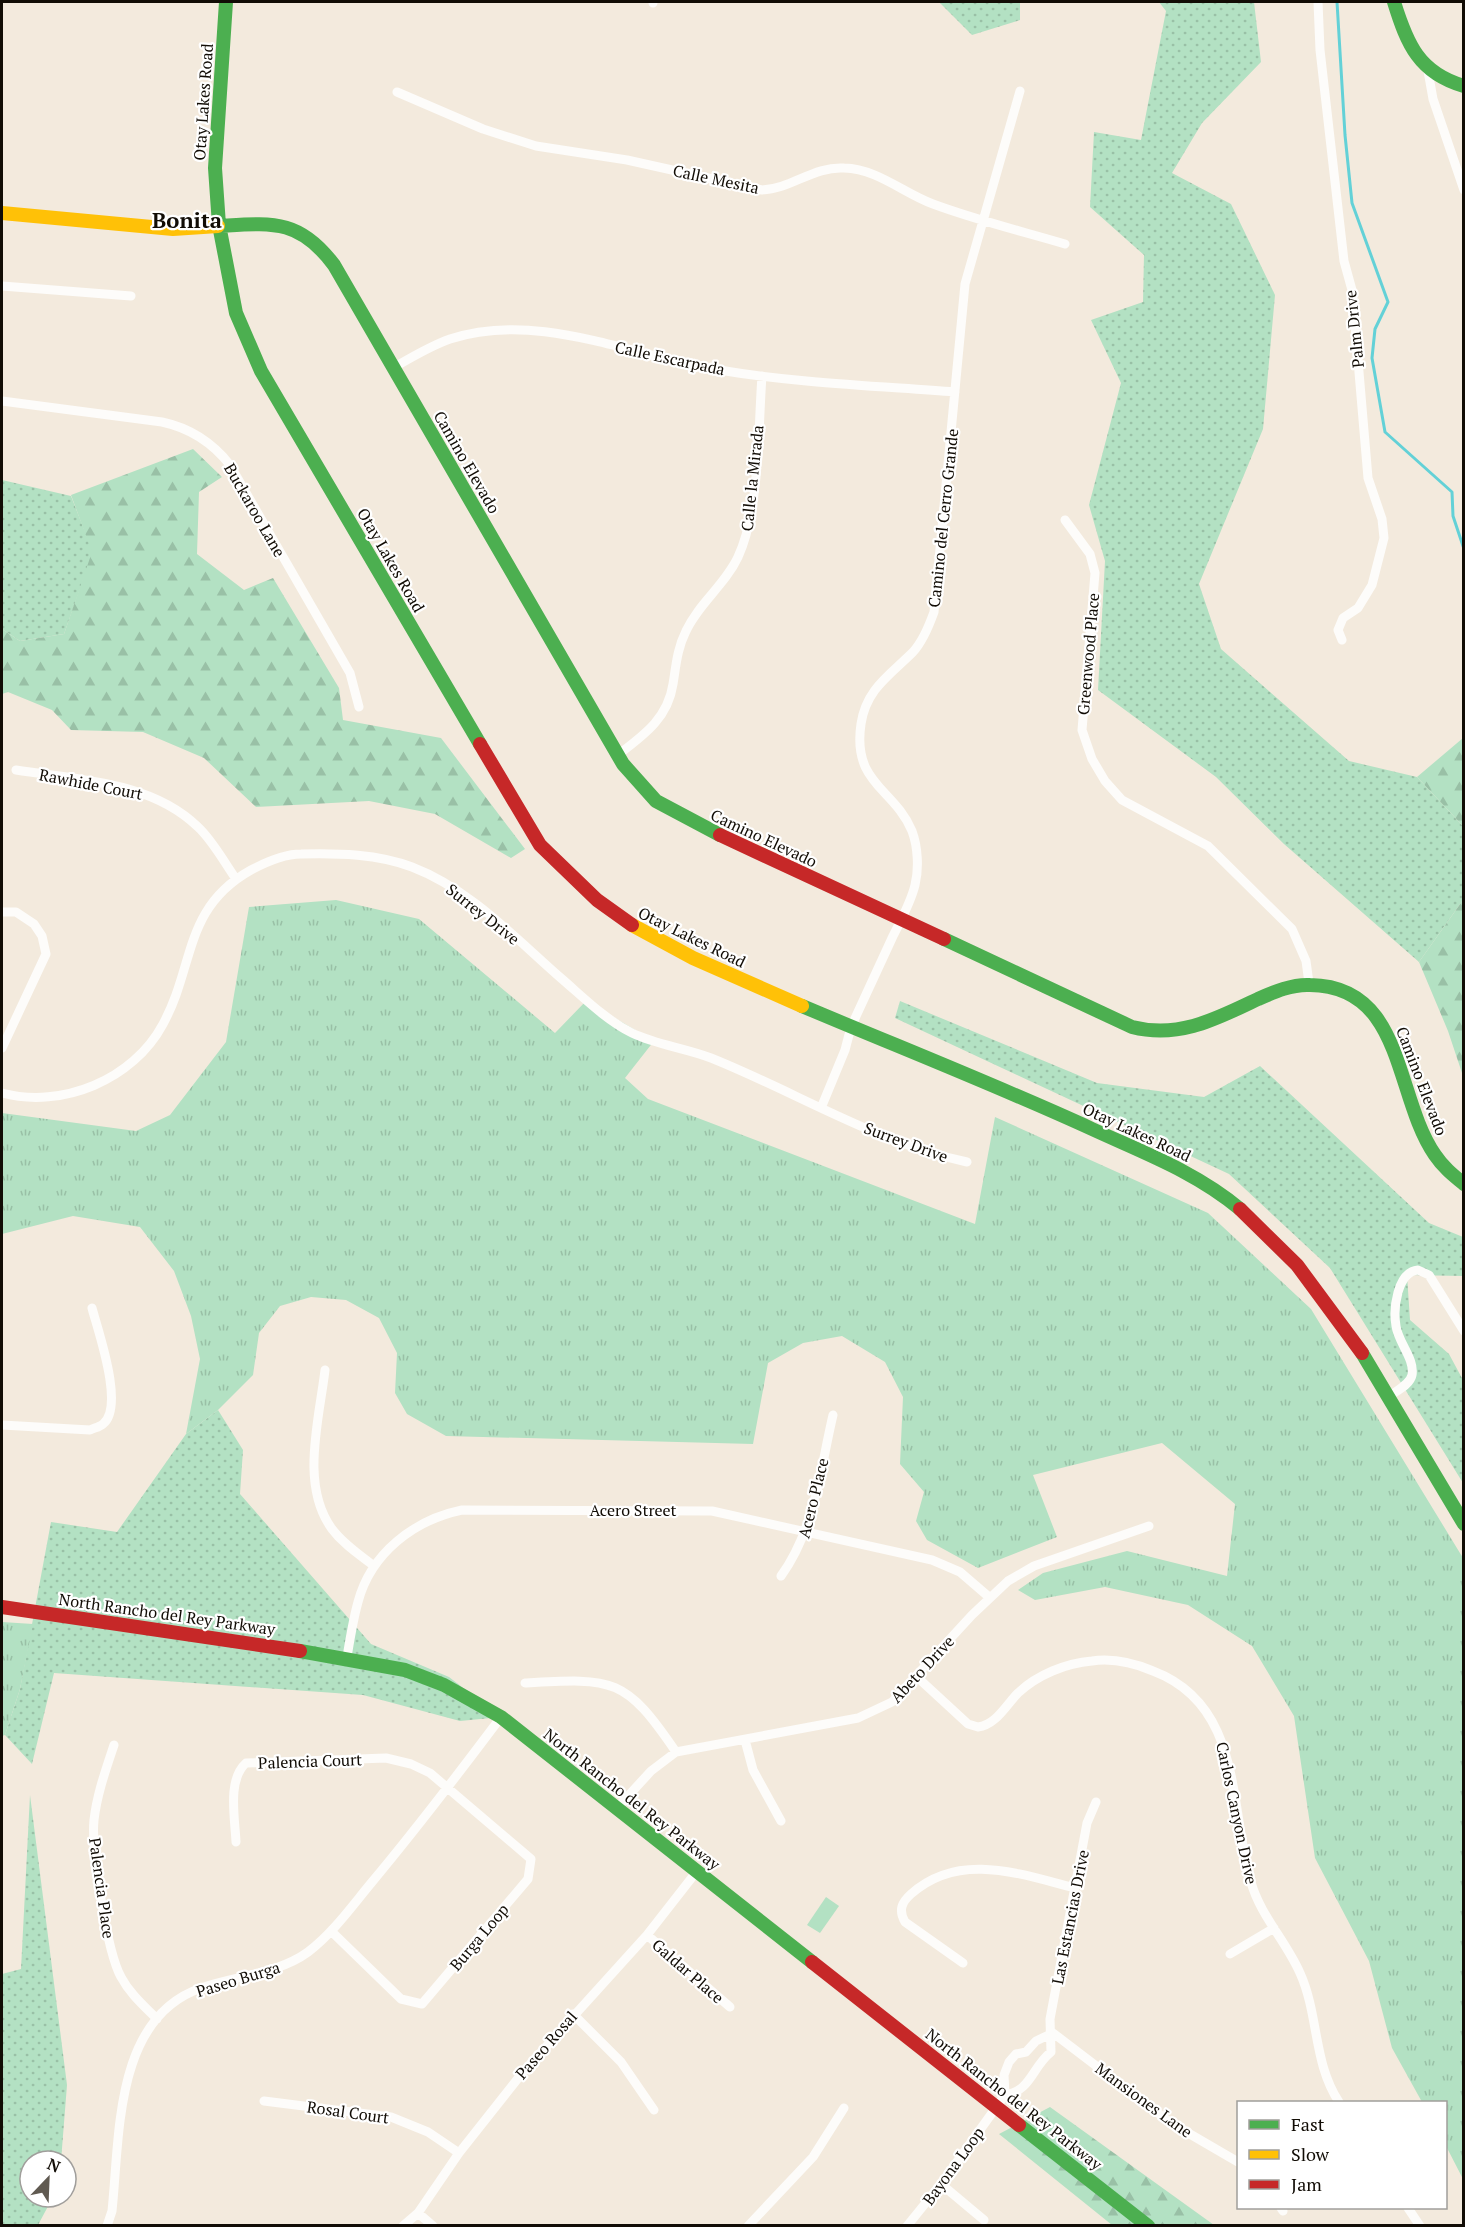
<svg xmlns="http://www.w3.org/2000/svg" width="1465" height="2227" viewBox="0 0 1465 2227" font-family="'PT Serif',serif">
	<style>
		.grass { fill: url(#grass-dots) }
		.forest { fill: url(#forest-firs) }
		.park { fill: url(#park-tufts) }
		.pitch { fill: #b3e1c3 }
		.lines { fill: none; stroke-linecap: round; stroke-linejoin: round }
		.stream { stroke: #63d1d7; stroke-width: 3 }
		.street { stroke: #fdfcfa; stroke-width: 9 }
		.fast { stroke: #4caf50; stroke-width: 14 }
		.slow { stroke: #ffc107; stroke-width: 14 }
		.jam { stroke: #c62828; stroke-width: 14 }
		.labels { text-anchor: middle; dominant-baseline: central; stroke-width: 4.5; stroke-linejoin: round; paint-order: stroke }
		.street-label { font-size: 16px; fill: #110c05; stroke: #fff }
		.district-label { font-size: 22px; font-weight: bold; fill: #110c05; stroke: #fff }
	</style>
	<defs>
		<pattern id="grass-dots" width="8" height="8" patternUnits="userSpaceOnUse" patternTransform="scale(1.5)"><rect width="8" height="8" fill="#b3e1c3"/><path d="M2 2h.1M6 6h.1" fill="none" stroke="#99c0a6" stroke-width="1.8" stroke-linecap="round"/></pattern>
		<pattern id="forest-firs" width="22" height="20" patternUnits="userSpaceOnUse" patternTransform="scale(1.5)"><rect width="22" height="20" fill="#b3e1c3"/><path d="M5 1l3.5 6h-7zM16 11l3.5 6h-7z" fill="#99c0a6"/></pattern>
		<pattern id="park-tufts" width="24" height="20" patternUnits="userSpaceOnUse" patternTransform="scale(1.5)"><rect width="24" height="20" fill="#b3e1c3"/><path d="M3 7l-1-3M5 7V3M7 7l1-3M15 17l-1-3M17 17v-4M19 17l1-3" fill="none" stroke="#99c0a6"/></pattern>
	</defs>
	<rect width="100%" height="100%" fill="#f3eadd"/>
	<path class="grass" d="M939,2H1020V20L972,35Z
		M1159,2H1254L1261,62L1202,123L1172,173L1231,204L1275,295L1263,429L1199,584L1221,649L1349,761L1417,777L1463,826V900L1419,962L1284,844L1216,777L1098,690L1105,561L1089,505L1121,383L1091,320L1143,302L1144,255L1090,207L1094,132L1141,140L1166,11Z
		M2,480L71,496L93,552L64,634L20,641L2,629Z
		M900,1001L1097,1083L1204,1097L1260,1066L1429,1223L1463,1237V1276L1407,1275L1410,1320L1449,1354L1463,1380V1483L1330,1268L1229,1174L895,1018Z
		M218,1410L243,1450L240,1494L371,1644L449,1677L501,1717L460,1721L363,1695L54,1673L32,1764L5,1735L20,1689L51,1522L117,1532L186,1434Z
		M30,1795L67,2085L61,2161H30V2197H53L38,2225H3L2,1974L21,1969Z"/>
	<path class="forest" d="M193,449L222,477L199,492L197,554L244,590L273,578L339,688L343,720L441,738L525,849L511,858L435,814L369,801L256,807L204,758L143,732L71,730L52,710L8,692L2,694V629L20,641L64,634L92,552L71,495Z
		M1463,738V826L1417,777Z
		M1463,900V1076L1448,1031L1419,962Z
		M1050,2107L1214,2225H1112L999,2134Z"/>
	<path class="park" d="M336,900L419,919L555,1033L586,1001L654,1041L625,1078L648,1099L975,1224L995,1117L1208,1213L1311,1309L1463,1558V2179L1446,2146V2102H1422L1392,2048L1369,1961L1315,1858L1294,1716L1252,1646L1188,1605L1105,1587L1035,1600L1018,1590L1043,1573L1127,1551L1227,1576L1235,1504L1162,1443L1033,1475L1057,1537L978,1568L927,1540L916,1521L924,1492L900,1464L903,1397L885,1362L842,1336L803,1343L768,1363L753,1444L446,1436L407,1414L395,1393L397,1353L379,1318L346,1300L311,1297L280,1306L259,1333L253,1375L218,1410L186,1434L200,1359L191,1316L174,1271L140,1227L73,1216L2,1234V1113L136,1131L170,1115L226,1042L249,907Z
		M2,1622L33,1624L20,1689L5,1735L2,1736Z"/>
	<path class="pitch" d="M826,1897L839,1906L820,1933L807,1925Z"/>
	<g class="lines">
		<path class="stream" d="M1337,2L1345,135L1352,203L1388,302L1375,329L1372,358L1385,432L1452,492L1453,516L1464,549"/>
		<path class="street" d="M653,2V3
			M1318,2L1320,50L1344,261L1352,290L1368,478L1382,519L1384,538L1372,585L1358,608L1343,618L1338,630L1342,640
			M1428,71L1433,99L1464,190
			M397,92L483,129L536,146L627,160L762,190C791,189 814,166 844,168C878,169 903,193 933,204C976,220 1021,231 1065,244
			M2,286L131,296
			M393,368C412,357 430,346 450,339C537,310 632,356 719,370C797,383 877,386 955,392
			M2,401L162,422C190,428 212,442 230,465L350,673L359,707
			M1065,520L1090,554L1095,573L1082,730L1092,759L1105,781L1122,800L1208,846L1292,929L1306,961L1309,983
			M619,754C644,735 668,718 673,684C676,666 677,649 686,631C699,603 725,585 738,557C760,510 758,429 762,376
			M16,770C78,780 151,781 198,827C213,841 224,862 236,879
			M2,912H16L34,924L42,936L46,954L2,1048
			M2,1093C62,1109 133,1080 163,1024C195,966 183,908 251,870C266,862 284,854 301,854C338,853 378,854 412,867C470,889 516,939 562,979C584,998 606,1020 632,1033C657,1045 685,1048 711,1058C796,1092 877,1143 967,1162
			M821,1108L845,1050L851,1027C865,997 879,966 893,936C901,920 911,902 915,885C919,869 918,847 912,831C894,788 852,784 861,724C866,689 890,675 913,652C923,641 929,626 934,612L965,284L1020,91
			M325,1370C319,1421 300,1485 332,1529C344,1545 360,1555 374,1566
			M1388,1397C1396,1391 1410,1385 1412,1375C1415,1359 1398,1342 1396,1326C1393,1309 1397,1272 1418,1270L1429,1275L1464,1331
			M2,1425L90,1430C94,1428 100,1427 103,1424C125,1407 98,1331 92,1308
			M781,1576C815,1529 820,1470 833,1415
			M347,1657C350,1639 353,1620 358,1602C371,1553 414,1520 462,1510L712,1511L932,1560L960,1572L989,1597
			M917,1677L968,1724L978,1727C996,1725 1006,1705 1018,1693C1037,1675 1066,1663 1092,1661C1113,1658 1134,1663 1153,1671C1243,1705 1229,1806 1251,1882C1260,1915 1286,1941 1300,1973C1319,2015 1313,2063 1339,2102
			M525,1683C614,1678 625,1677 676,1752
			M745,1740L753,1770L781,1821
			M114,1745C106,1769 97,1794 94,1820C91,1849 107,1952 121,1977C130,1994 144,2006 157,2019
			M618,1807L651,1771L676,1752L858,1718L892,1702L972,1615L1008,1581L1034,1566L1149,1526
			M236,1842C235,1818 227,1780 246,1763L386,1758L411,1764L430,1773L531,1859L528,1879L422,2004L401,1999L331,1931
			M647,1935L730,2007
			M1230,1954L1274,1928
			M963,1963L905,1922C898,1910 902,1902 911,1894C959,1851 1020,1874 1075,1888
			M573,2014L621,2062L654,2110
			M1053,2033L1171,2123L1238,2162
			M1005,2095C1031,2091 1032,2067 1051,2052L1050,2019L1087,1823L1096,1802
			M264,2101L391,2117L428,2132L459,2153
			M941,2184L984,2220
			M1281,2208L1283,2211
			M1408,2208L1420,2226
			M418,2213L433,2226
			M107,2226L112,2211C120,2136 114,2018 201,1988C235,1976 278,1974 308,1952C333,1933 352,1906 372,1882C417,1828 459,1773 501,1717
			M403,2226L418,2213L459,2153L523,2072L647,1935L697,1871
			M748,2226L813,2157L844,2108
			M907,2226L941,2184L1005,2095L1004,2075L1009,2062L1016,2054L1026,2052L1036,2041L1053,2033"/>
		<path class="fast" d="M226,2L215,168L219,225L236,313L261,371L480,744
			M1394,2C1407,44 1419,73 1464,86
			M218,226C271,223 299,218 334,265L623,764L656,801L720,835
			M944,939L1132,1027C1179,1039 1216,1019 1258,999C1274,992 1292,984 1310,985C1405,986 1394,1096 1435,1155C1443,1167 1453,1175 1464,1184
			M802,1006C899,1047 996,1085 1092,1129C1144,1153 1196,1172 1240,1209
			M1362,1353L1464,1524
			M300,1651L405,1670L444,1685L501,1717L812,1962
			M1019,2125L1148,2226"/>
		<path class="slow" d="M2,213L173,229L218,226
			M632,925L693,958L802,1006"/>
		<path class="jam" d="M480,744L540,845L597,900L632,925
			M720,835L944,939
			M1240,1209L1297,1265L1362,1353
			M2,1607L300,1651
			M812,1962L1019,2125"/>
	</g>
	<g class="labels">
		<g class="street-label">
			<text transform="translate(203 102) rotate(-86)">Otay Lakes Road</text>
			<text transform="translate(716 179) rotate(12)">Calle Mesita</text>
			<text transform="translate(1354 329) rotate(-96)">Palm Drive</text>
			<text transform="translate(670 358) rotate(12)">Calle Escarpada</text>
			<text transform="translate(467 462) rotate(60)">Camino Elevado</text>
			<text transform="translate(752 478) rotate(-84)">Calle la Mirada</text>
			<text transform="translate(255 510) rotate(60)">Buckaroo Lane</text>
			<text transform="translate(943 518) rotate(-84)">Camino del Cerro Grande</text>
			<text transform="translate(391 560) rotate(60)">Otay Lakes Road</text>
			<text transform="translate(1088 654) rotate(-85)">Greenwood Place</text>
			<text transform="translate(91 784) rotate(11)">Rawhide Court</text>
			<text transform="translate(764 838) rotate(25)">Camino Elevado</text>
			<text transform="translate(483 914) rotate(38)">Surrey Drive</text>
			<text transform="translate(692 937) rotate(26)">Otay Lakes Road</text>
			<text transform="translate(1422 1081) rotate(69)">Camino Elevado</text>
			<text transform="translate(1137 1132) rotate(25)">Otay Lakes Road</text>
			<text transform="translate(906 1142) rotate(20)">Surrey Drive</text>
			<text transform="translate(813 1498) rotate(-76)">Acero Place</text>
			<text x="633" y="1510">Acero Street</text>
			<text transform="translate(167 1614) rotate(8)">North Rancho del Rey Parkway</text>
			<text transform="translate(922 1669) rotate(-47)">Abeto Drive</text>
			<text transform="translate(310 1761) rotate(-2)">Palencia Court</text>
			<text transform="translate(632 1799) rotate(38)">North Rancho del Rey Parkway</text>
			<text transform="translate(1237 1813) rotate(78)">Carlos Canyon Drive</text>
			<text transform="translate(102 1888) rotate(82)">Palencia Place</text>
			<text transform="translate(1070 1917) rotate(-79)">Las Estancias Drive</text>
			<text transform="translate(479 1937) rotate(-50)">Burga Loop</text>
			<text transform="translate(688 1971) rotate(41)">Galdar Place</text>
			<text transform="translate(238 1979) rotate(-17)">Paseo Burga</text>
			<text transform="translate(546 2045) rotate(-49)">Paseo Rosal</text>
			<text transform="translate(1014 2099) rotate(38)">North Rancho del Rey Parkway</text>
			<text transform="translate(1144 2100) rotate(36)">Mansiones Lane</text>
			<text transform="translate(348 2112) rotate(8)">Rosal Court</text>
			<text transform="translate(953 2166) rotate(-54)">Bayona Loop</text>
		</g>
		<g class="district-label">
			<text x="187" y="219">Bonita</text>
		</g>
	</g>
	<rect width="1465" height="2227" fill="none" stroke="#110c05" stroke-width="6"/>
	<rect x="1237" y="2101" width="210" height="108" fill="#ffffff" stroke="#a09e9b" stroke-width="1.5"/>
	<rect x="1249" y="2120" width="30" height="9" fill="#4caf50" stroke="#a09e9b" stroke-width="1.5"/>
	<text x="1291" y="2131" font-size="18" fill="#110c05">Fast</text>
	<rect x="1249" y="2150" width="30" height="9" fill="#ffc107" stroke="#a09e9b" stroke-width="1.5"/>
	<text x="1291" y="2161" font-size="18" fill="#110c05">Slow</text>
	<rect x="1249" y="2180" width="30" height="9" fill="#c62828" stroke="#a09e9b" stroke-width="1.5"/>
	<text x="1291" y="2191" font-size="18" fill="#110c05">Jam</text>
	<g transform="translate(48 2179) rotate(23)"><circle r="28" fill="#ffffff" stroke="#a09e9b" stroke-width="1.5"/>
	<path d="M0-4.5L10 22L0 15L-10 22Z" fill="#605a51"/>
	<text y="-9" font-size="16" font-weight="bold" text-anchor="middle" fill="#110c05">N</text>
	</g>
</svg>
